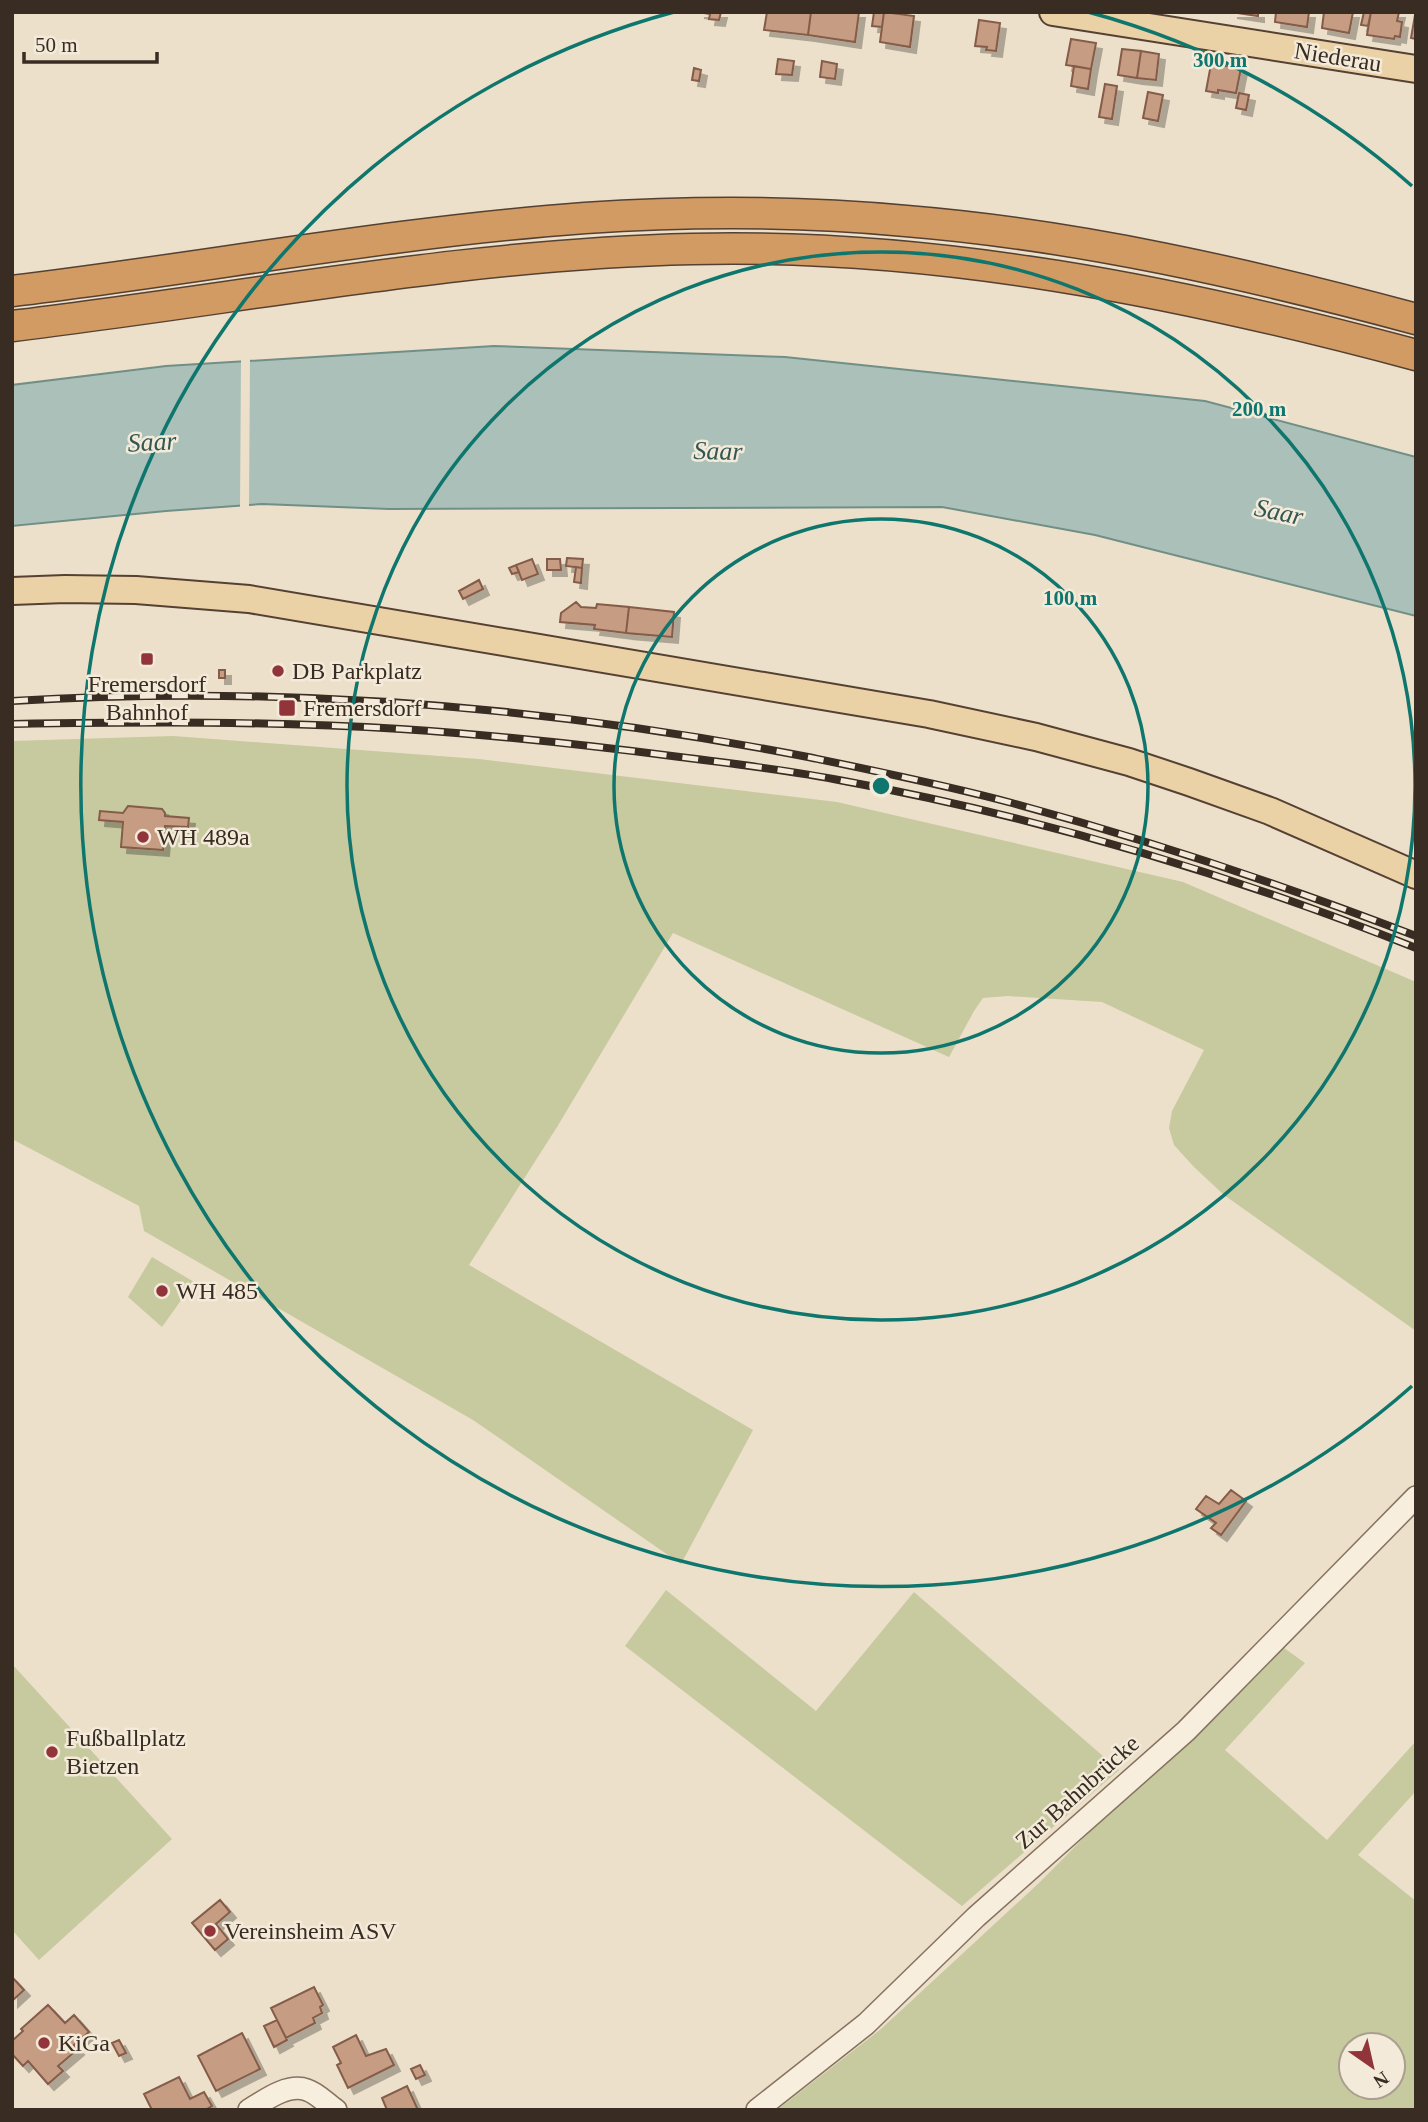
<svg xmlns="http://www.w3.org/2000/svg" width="1428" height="2122" viewBox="0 0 1428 2122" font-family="'Times New Roman',serif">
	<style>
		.green { fill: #c7c99f; fill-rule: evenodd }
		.water { fill: #aac0b9; stroke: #718f86; stroke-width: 2 }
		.pier { fill: #ece0ca }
		.building { fill: #c69c83; stroke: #845c48; stroke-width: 2; filter: url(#shadow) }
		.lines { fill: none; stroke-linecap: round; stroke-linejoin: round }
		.minor-casing { stroke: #877260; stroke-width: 24 }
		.major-casing { stroke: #554133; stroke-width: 30 }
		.highway-casing { stroke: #554133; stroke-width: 33 }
		.minor { stroke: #f7eedd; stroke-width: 21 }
		.major { stroke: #ebd1a6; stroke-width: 26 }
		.highway { stroke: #d29b63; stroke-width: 30 }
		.rail-casing { stroke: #392c22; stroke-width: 8 }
		.rail { stroke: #f3ead9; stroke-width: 5; stroke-dasharray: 16; stroke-linecap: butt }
		.ring { fill: none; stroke: #0f766e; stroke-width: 3.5 }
		.poi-dot { fill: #91353b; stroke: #f3ead9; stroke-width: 2.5 }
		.labels { text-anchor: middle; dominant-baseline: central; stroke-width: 5; stroke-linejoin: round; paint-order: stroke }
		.street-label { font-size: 24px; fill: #392c22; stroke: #f3ead9 }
		.poi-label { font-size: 24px; fill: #392c22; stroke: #f3ead9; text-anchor: start }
		.water-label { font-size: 26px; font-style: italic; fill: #335753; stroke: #f3ead9 }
		.centre { fill: #0f766e; stroke: #f3ead9; stroke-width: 3.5 }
		.ring-label { font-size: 21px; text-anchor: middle; font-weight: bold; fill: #0f766e; stroke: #f3ead9; stroke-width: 5; stroke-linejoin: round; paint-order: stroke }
	</style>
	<defs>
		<filter id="shadow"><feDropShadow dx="6" dy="6" stdDeviation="0" flood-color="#0004"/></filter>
	</defs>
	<rect width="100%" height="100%" fill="#ece0ca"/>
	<path class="green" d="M173,736L479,759L837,802L1183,882L1416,982V1331L1224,1195L1194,1167L1174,1145L1169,1128L1172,1111L1204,1050L1102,1002L1007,996L983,998L974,1011L949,1057L673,933L557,1127L469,1265L753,1430L681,1564L473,1420L144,1231L139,1206L12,1139V741Z
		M152,1257L194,1282L162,1327L128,1297Z
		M666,1590L816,1711L914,1592L1119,1770L962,1906L625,1646Z
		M1277,1643L1305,1663L1225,1750L1327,1840L1416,1741V1791L1358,1855L1416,1901V2110H777L881,2029L1040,1882ZM1351,2045H1393V2087H1351Z
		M12,1664L172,1839L39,1960L12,1930Z"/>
	<path class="water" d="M494,346L785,357L1205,401L1416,457V616L1095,535L942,507L389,509L262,504L166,511L12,526V385L166,366Z"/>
	<path class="pier" d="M250,357L249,508L240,509L241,358Z"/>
	<path class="building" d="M698,12H721L719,20L709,19L710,14Z
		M767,12H811L808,35L764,30Z
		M811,12H859L855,42L808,35Z
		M874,12H884L882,27L872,26Z
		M884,12L914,16L910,47L880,42Z
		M1231,12H1258V16Z
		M1276,12H1309L1307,27L1275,22Z
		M1324,12H1353L1349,33L1322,28Z
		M1364,12H1371L1368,26L1361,25Z
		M1371,12H1399L1397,21L1402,22L1400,37L1395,36L1394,39L1367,35Z
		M1415,15H1416V39L1411,38Z
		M979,20L1000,23L996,51L986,50L987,47L975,46Z
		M1071,39L1096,43L1091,69L1066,65Z
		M1122,49L1141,51L1137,78L1118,75Z
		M1141,51L1159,54L1156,80L1137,78Z
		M778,59L794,61L792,75L776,74Z
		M822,61L837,64L835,79L820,77Z
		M1211,64L1241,68L1236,93L1218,90V93L1206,91Z
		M1074,66L1091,69L1088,89L1071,86Z
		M694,68L701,70L699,81L692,80Z
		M1105,84L1117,86L1112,119L1099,117Z
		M1148,92L1163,95L1158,121L1143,118Z
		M1239,93L1249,95L1246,110L1236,108Z
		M567,558L583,559L582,568L566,566Z
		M532,559L538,574L522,580L516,565Z
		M547,559H560L561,570H547Z
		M516,565L519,572L512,574L509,568Z
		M576,567L582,568L581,583L574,582Z
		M479,580L483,589L463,599L459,591Z
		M576,602L581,607L596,608L597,604L629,607L626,633L594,629L595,625L560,622L561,613Z
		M629,607L674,612L672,637L626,633Z
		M219,670H225V678H219Z
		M128,806L162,809L165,813V816L189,818L188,827L165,826L163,850L121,847L123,822L99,820L100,811L123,813Z
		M1231,1490L1246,1501L1221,1535L1211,1528L1216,1523L1196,1509L1206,1496L1219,1504Z
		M220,1900L230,1912L216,1924L228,1939L215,1950L192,1923Z
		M12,1977L24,1990L12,2001Z
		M314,1987L323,2005L320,2007L322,2013L313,2018L315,2023L286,2038L271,2008Z
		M48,2005L65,2023L74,2015L89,2032L74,2045L78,2049L58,2066L63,2071L48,2084L28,2061L23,2066L12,2054V2041L23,2031L21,2029Z
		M277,2020L287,2040L274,2047L264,2026Z
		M242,2033L260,2069L216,2091L198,2056Z
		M356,2035L366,2056L386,2049L394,2065L348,2088L337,2065L341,2063L333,2047Z
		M119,2040L126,2053L119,2056L112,2043Z
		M420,2065L425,2075L416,2079L411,2069Z
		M179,2077L190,2099L204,2092L212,2106L205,2110H152L144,2094Z
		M407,2086L418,2110H387L382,2098Z"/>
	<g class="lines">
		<g class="minor-casing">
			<path id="minor" d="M249,2110C265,2100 288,2083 307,2090C317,2093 327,2104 336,2110
				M757,2110L866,2024L976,1917L1186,1731L1416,1497"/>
		</g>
		<g class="major-casing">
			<path id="major" d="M1053,12L1416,69
				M12,591L65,589L136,590L249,599L929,714L1036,737L1129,762L1189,782L1270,811L1416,875"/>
		</g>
		<g class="highway-casing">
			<path id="highway" d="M12,291C203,268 393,232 585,218C691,211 800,211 906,221C1078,235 1249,274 1416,319
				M12,326C239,299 464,254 692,249C938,243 1180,292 1416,355"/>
		</g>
		<use href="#minor" class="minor"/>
		<use href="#major" class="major"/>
		<use href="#highway" class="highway"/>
		<g class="rail-casing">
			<path id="rail" d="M12,701C278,685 547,706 808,757C876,771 945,785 1012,803C1149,840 1283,885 1416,936
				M12,724C142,722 271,721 401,729C494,735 587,745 680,757C734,764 789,770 844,781C1040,817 1230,874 1416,948"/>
		</g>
		<use href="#rail" class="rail"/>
	</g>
	<g class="ring">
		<circle cx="881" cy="786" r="267"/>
		<circle cx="881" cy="786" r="534"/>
		<path d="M1412 1386A801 801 0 1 1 674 12M1088 12A801 801 0 0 1 1412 186"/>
	</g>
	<g class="poi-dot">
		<rect x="140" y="652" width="14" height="14" rx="3.5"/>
		<circle cx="278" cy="671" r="7"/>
		<rect x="278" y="699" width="18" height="18" rx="3.5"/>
		<circle cx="143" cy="837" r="7"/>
		<circle cx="162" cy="1291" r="7"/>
		<circle cx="52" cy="1752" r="7"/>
		<circle cx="210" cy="1931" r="7"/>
		<circle cx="44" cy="2043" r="7"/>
	</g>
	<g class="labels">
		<g class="street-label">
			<text transform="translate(1338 57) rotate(9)">Niederau</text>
			<text transform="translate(1077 1792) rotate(-42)">Zur Bahnbrücke</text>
		</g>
		<g class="poi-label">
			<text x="292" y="671">DB Parkplatz</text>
			<text x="147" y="684" text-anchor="middle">Fremersdorf<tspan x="147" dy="28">Bahnhof</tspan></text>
			<text x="303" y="708">Fremersdorf</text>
			<text x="157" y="837">WH 489a</text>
			<text x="176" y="1291">WH 485</text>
			<text x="66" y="1738">Fußballplatz<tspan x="66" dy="28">Bietzen</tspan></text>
			<text x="224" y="1931">Vereinsheim ASV</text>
			<text x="58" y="2043">KiGa</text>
		</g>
		<g class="water-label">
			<text transform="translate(152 442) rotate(-3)">Saar</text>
			<text transform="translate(718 451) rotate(1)">Saar</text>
			<text transform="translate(1279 512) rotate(12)">Saar</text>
		</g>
	</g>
	<circle cx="881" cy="786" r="10" class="centre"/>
	<g class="ring-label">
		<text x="1220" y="67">300 m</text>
		<text x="1259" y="416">200 m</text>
		<text x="1070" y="605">100 m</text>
	</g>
	<rect width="1428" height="2122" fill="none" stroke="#392c22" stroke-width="28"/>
	<g transform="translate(1372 2066) rotate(146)"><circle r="33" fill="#f3ead9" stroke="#a99e90" stroke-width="2"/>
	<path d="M0-5L12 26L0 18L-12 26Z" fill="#91353b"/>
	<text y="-10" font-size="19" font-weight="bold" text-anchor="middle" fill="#392c22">N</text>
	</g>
	<path d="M24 52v10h133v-10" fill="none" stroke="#392c22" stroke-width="3.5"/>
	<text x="35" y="52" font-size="21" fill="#392c22" stroke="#f3ead9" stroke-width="5" paint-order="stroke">50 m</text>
</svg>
